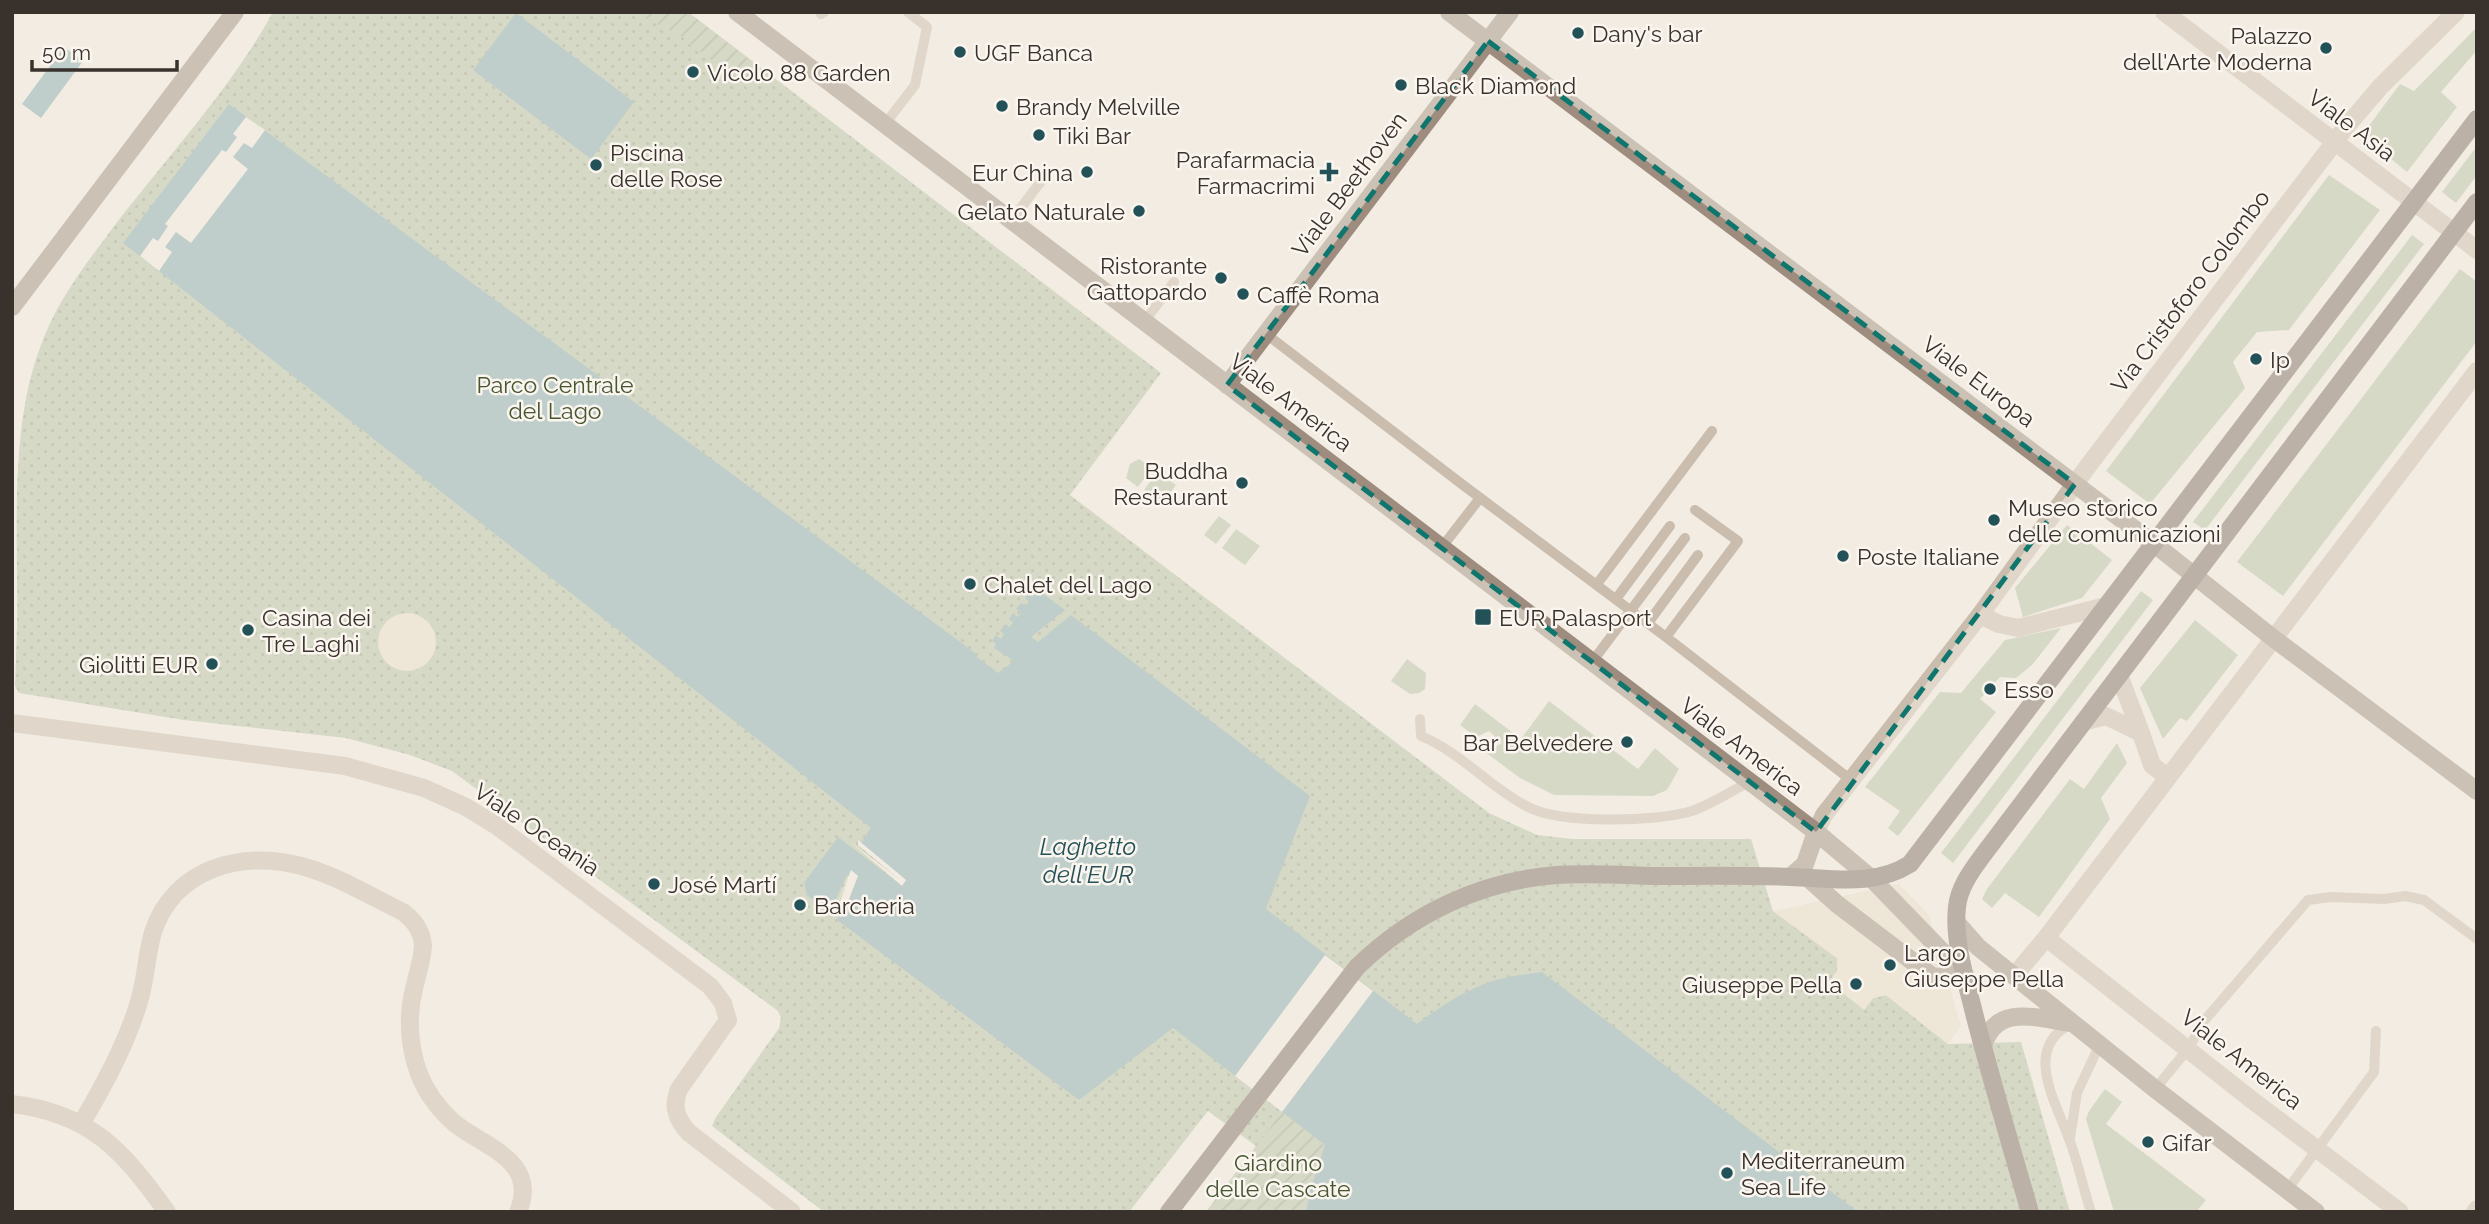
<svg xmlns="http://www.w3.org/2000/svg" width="2489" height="1224" viewBox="0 0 2489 1224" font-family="Raleway,sans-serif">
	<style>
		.grass { fill: #b4c1a2 }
		.park { fill: url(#park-dots) }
		.garden { fill: url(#garden-furrows) }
		.plaza { fill: #e9ddca }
		.water { fill: #82a9ae }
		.pier { fill: #f2ece2 }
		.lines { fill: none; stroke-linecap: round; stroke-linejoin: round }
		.lane { stroke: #cabdae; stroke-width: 10 }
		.street { stroke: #cabdae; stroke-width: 18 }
		.secondary { stroke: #9e8c7f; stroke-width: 18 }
		.primary { stroke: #7a695e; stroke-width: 18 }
		.marked { fill: none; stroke: #0f766e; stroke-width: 5; stroke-dasharray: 14 9; stroke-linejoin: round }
		.poi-dot { fill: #235158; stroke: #faf5ee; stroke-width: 2.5 }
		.labels { text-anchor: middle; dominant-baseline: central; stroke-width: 5; stroke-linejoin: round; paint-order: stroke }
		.poi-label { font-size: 23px; fill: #39312c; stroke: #faf5ee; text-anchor: start }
		.street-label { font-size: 23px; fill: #39312c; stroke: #faf5ee }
		.park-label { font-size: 23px; fill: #465631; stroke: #faf5ee }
		.water-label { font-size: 24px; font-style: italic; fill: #235158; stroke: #faf5ee }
	</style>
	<defs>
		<pattern id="park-dots" width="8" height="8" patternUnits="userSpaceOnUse" patternTransform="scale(1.75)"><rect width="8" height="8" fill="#b4c1a2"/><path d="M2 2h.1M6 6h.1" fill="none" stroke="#939d84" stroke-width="1.8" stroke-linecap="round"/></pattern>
		<pattern id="garden-furrows" width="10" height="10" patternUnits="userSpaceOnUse" patternTransform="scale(1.75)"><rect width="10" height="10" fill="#b4c1a2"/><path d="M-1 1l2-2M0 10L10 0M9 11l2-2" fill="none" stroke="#939d84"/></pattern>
	</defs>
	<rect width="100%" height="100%" fill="#f2ece2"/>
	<path class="grass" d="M2477,27V50L2441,92L2457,107L2407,172L2362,135L2400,84L2414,91Z
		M2477,146V175L2456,203L2442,192Z
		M2329,175L2380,210L2289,330L2257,332L2233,362L2245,388L2150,504L2106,471Z
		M2412,235L2424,244L2205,530L2193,522Z
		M2460,269L2477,282V341L2283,596L2237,562Z
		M1139,459L1152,468L1138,487L1126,478L1130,464Z
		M1158,471L1176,485L1162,504L1144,490Z
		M1219,516L1231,525L1216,544L1204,535Z
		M2067,525L2112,560L2082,598L2023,617L2015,588Z
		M1236,529L1260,546L1245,565L1222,548Z
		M2141,591L2153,600L1953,863L1941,853Z
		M2195,620L2238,655L2187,721L2180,718L2163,739L2140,688Z
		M2061,628L2032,665L2016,678L2000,677L1980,699L1996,712L1898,836L1888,828L1900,811L1865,787L1940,692L1961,693L2005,640Z
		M1407,659L1426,673L1425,689L1419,693L1410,694L1391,681Z
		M1549,701L1638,769L1655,748L1679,769L1667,790L1653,796L1554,795L1520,778L1485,752L1502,743L1489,731L1476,737L1460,725L1475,704L1521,739Z
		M2117,743L2127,763L2101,798L2110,819L2039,917L2005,893L1992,908L1982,899L1987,889L2070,779L2084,789Z
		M2105,1089L2122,1102L2106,1124L2206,1200L2196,1212H2114L2086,1119L2089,1111Z"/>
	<path class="park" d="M273,12H688L1161,373L1070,495L1489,813L1537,835L1572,839H1751L1773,911L1837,958V971L1829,982L1864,1009L1873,998L1886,995L1948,1044L2021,1042L2070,1212H1206L1256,1146L1208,1111L1129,1212H824L712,1126L716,1117L779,1028L781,1018L778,1011L452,771L410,755L346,738L184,720L19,693L15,686C16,653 18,619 17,586C17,504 12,412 45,335C60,298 85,265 109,233C164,160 229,92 273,12Z"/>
	<path class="garden" d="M633,12H688L761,68L747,88L681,36Z
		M1282,1112L1325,1146L1311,1187L1306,1212H1206Z"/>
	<path class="plaza" d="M378 642a29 29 0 1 1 58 0a29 29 0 1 1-58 0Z
		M1899,884L1929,915L1961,1026L1948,1044L1886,995L1873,998L1864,1010L1829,982L1837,971V958L1773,911Z"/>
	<path class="water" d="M516,13L634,102L591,159L473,70Z
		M64,47L83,61L41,118L22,104Z
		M229,104L978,655L977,657L998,673L1014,661L994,648L996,644L992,641L996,635L1001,639L1004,634L1000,631L1005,624L1010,627L1013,622L1009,619L1013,613L1017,617L1021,613L1016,609L1021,603L1026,606L1029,602L1025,598L1028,594L1033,597L1038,590L1065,610L1031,637L1038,642L1071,615L1310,796L1266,909L1417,1024C1442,1005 1472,985 1504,978C1516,975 1529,974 1542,972L1858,1212H1306L1311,1187L1325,1145L1173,1028L1079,1100L837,920L853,880L847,875L829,914L807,895L804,883L838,837L900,884L905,879L861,843L871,828L123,243Z"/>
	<path class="pier" d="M246,117L265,130L252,148L244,143L233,157L248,169L191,243L176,232L165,247L172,252L159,271L140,256L153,238L158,241L168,226L165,224L222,150L226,152L237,137L233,134Z
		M848,840L900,880L858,845V840L906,880L902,886Z
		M851,870L858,876L842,917L836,913L848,880L834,911Z
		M1325,955L1373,991L1282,1112L1235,1076Z"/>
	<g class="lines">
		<path class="lane" d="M821,14L824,12
			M885,124L915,85L927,27L908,12
			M1011,221L1042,180
			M1144,322L1174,282
			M1266,334L1463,485L1666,637L1851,780
			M1442,547L1480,498
			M1597,584L1712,431
			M1616,599L1670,526
			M1648,623L1698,555
			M1666,637L1738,541L1695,510
			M1592,662L1685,538
			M1420,719L1421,736C1462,753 1489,787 1528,807C1560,824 1656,822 1692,811C1712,804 1730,792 1749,782
			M2071,1024C2022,1048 2056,1102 2069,1139C2078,1162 2083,1188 2091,1212
			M2155,1089L2188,1049L2204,1021L2308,900L2331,897L2384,899L2405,896L2424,900L2477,939
			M2070,1138L2077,1093L2100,1044
			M2287,1190L2374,1072L2376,1031"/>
		<path class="street" d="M2164,12L2477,250
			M1980,615L1999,624L2018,628L2106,606
			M2083,722L2106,716L2141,733L2119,675
			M12,723L345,766L424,788L466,807L497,826L710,986L723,1003L728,1020L679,1089C672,1106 676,1118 688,1132L792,1212
			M2141,733L2152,765L2167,777
			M1816,832L1824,815L1980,615L2088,466L2346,127L2381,86L2456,12
			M2054,944L2252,1100L2400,1212
			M2015,975L2046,938L2477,371
			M12,1104C91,1113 124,1152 167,1212
			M81,1124C103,1087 125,1047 138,1005C146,981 146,956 153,932C174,868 242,850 301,866C336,875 370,896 403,912C414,920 422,932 423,946C422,961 417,975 414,989C407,1016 409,1047 419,1074C426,1092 439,1109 453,1122C483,1147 540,1160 518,1212
			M2475,1212L2477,1209"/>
		<path class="secondary" d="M737,12L1816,832L1872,879L1965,975
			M1449,12L2153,543L2273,638L2477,791
			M12,307L235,12
			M1227,385L1510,12
			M1790,877L1805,864L1816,832
			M1808,878L1837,904L1933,977L1965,975
			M1957,923L1978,947L2155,1089L2316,1212
			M1983,1047C1995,1003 2037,1018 2071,1023"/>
		<path class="primary" d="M1169,1212L1357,967C1412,914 1480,881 1556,875C1588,873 1620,875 1652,876C1698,876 1745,875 1791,877C1831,878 1874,887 1910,864L2477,119
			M2030,1212C2011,1147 1992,1082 1975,1017C1967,983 1953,942 1957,907C1959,887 1972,870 1983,855L2477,202"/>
	</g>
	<path d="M0 0H2489V1224H0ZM1488,41L2075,484L1816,832L1227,385Z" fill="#f2ece2" fill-opacity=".55" fill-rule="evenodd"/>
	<path class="marked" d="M1488,41L2075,484L1816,832L1227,385Z"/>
	<g class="poi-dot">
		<circle cx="1578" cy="33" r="7"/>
		<circle cx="2326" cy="48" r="7"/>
		<circle cx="960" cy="52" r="7"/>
		<circle cx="693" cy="72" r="7"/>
		<circle cx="1401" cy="85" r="7"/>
		<circle cx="1002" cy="106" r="7"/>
		<circle cx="1039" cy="135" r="7"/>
		<circle cx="596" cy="165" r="7"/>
		<circle cx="1087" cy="172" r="7"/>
		<path d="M1325.5 161.5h7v7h7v7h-7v7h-7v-7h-7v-7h7z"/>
		<circle cx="1139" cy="211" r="7"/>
		<circle cx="1221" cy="278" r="7"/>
		<circle cx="1243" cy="294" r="7"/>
		<circle cx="2256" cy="359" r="7"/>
		<circle cx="1242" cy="483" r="7"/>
		<circle cx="1994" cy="520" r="7"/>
		<circle cx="1843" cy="556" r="7"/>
		<circle cx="970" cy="584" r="7"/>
		<rect x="1474" y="608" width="18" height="18" rx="3.5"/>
		<circle cx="248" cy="630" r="7"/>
		<circle cx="212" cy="664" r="7"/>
		<circle cx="1990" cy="689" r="7"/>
		<circle cx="1627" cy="742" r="7"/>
		<circle cx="654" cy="884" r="7"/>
		<circle cx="800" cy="905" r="7"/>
		<circle cx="1890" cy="965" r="7"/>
		<circle cx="1856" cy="984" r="7"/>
		<circle cx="2148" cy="1142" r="7"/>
		<circle cx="1727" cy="1173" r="7"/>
	</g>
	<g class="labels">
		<g class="poi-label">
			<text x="1592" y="33">Dany's bar</text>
			<text x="2312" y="35" text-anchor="end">Palazzo<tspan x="2312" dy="26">dell'Arte Moderna</tspan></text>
			<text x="974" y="52">UGF Banca</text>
			<text x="707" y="72">Vicolo 88 Garden</text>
			<text x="1415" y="85">Black Diamond</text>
			<text x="1016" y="106">Brandy Melville</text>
			<text x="1053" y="135">Tiki Bar</text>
			<text x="610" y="152">Piscina<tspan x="610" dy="26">delle Rose</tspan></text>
			<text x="1315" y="159" text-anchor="end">Parafarmacia<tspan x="1315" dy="26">Farmacrimi</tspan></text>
			<text x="1073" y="172" text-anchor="end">Eur China</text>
			<text x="1125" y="211" text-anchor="end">Gelato Naturale</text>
			<text x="1207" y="265" text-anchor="end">Ristorante<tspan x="1207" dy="26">Gattopardo</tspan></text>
			<text x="1257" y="294">Caffè Roma</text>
			<text x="2270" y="359">Ip</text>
			<text x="1228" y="470" text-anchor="end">Buddha<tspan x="1228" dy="26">Restaurant</tspan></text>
			<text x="2008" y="507">Museo storico<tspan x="2008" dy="26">delle comunicazioni</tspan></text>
			<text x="1857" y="556">Poste Italiane</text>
			<text x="984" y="584">Chalet del Lago</text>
			<text x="262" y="617">Casina dei<tspan x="262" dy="26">Tre Laghi</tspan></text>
			<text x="1499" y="617">EUR Palasport</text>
			<text x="198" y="664" text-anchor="end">Giolitti EUR</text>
			<text x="2004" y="689">Esso</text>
			<text x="1613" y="742" text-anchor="end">Bar Belvedere</text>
			<text x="668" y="884">José Martí</text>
			<text x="814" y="905">Barcheria</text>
			<text x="1904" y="952">Largo<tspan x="1904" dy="26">Giuseppe Pella</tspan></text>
			<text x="1842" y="984" text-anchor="end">Giuseppe Pella</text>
			<text x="2162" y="1142">Gifar</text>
			<text x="1741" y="1160">Mediterraneum<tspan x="1741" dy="26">Sea Life</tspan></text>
		</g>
		<g class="street-label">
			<text transform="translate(2352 125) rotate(37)">Viale Asia</text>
			<text transform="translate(1349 184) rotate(-53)">Viale Beethoven</text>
			<text transform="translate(2190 291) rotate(-53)">Via Cristoforo Colombo</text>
			<text transform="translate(1979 381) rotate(37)">Viale Europa</text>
			<text transform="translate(1291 402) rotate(37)">Viale America</text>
			<text transform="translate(1742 746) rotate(37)">Viale America</text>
			<text transform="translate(537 829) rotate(34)">Viale Oceania</text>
			<text transform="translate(2242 1059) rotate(38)">Viale America</text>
		</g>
		<g class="park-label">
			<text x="555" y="384">Parco Centrale<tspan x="555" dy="26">del Lago</tspan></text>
			<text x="1278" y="1162">Giardino<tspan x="1278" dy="26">delle Cascate</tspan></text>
		</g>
		<g class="water-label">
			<text x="1088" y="846">Laghetto<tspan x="1088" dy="28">dell'EUR</tspan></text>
		</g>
	</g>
	<rect width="2489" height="1224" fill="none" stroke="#39312c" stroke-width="28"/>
	<path d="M32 60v10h145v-10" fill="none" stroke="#39312c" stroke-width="3.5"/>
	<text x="42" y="60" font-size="21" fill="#39312c" stroke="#faf5ee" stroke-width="5" paint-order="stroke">50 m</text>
</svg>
